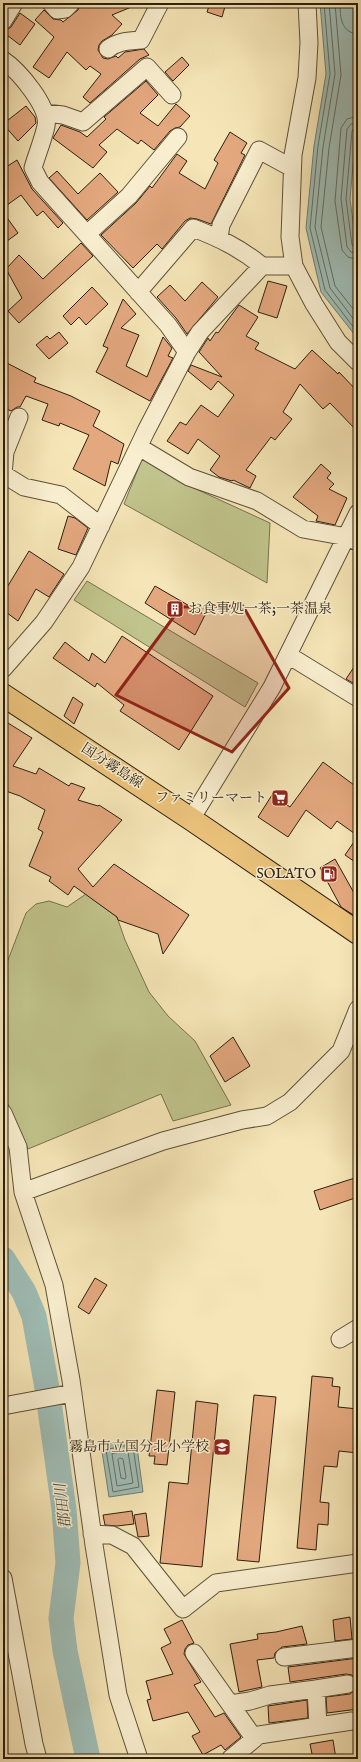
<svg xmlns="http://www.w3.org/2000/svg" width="361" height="1762" viewBox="0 0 361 1762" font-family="'IM FELL English','Noto Serif JP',serif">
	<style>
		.green { fill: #c1c48c; stroke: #76724d }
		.water { fill: #9fbeb7; stroke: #717e73 }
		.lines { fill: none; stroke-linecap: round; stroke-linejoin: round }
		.shore { stroke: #666e62; stroke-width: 1 }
		.river { stroke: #9fbeb7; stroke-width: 25 }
		.building { fill: #e4a87f; stroke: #2c1f0e }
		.minor-casing { stroke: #5e5138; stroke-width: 19 }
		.major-casing { stroke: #2c1f0e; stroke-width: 24 }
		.minor { stroke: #f9efd0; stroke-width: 17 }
		.major { stroke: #ebc37c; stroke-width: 22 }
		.marked { fill: #8f2418; fill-opacity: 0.2; stroke: #8f2418; stroke-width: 3; stroke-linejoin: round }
		.labels { text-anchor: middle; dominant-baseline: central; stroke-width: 3; stroke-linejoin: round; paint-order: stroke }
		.poi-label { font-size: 14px; fill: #2c1f0e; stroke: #f9efd0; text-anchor: end }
		.street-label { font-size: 14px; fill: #2c1f0e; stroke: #f9efd0 }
		.water-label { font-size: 15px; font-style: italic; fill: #4e4f41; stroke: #f9efd0 }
	</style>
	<rect width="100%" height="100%" fill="#f6e6b7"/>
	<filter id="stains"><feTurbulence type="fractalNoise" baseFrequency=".005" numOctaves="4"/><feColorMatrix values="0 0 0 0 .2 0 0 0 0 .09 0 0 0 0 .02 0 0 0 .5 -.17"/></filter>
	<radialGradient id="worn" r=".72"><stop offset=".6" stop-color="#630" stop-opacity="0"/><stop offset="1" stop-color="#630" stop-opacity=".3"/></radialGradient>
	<path class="green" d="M146,449L183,483L270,523L267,583L124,504Z
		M87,581L258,683L245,707L74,600Z
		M86,894L117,917L125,940L149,992L168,1016L195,1041L231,1105L173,1121L161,1094L28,1149L3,1093V973L26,913L36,904L49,901L67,907Z"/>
	<path class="water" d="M320,3H355L358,39V108L350,199L358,260V339L321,292L306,228L314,146L326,74Z
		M136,1440L143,1492L109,1497L101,1445Z"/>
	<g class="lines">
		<path class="shore" d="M324,3L330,74L318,146L310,228L325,290L358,333
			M329,3L335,74L323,147L315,227L330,288L358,325
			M335,3L341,75L329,148L321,227L335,286L358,315
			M340,3C340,17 341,33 358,34
			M358,116L347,119L341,128L335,201L342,250L348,257L358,260
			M358,122L351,124L347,129L341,199L347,247L351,252L358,254
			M358,127L354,128L352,131L346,199L352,245L355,248L358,249
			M130,1445L133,1447L139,1487L113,1492L106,1450Z
			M126,1451L128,1452L133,1483L117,1486L112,1454Z
			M120,1458L123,1459L126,1477L125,1479L121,1478L118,1460Z"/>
		<path class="river" d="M3,1259L24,1292L34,1316L47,1388L64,1509L68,1563L61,1618L65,1651L88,1759"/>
	</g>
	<path class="building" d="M81,3H141L112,15L122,24L112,35L102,41L99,45L98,50L103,58L108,59L116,56L118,58L125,52L144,49L149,55L140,59L90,103L83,97L101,74L90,66L86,70L67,52L49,78L33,67L54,37L35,20L44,10L53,19L61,20L63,22L78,10Z
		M210,3H226L222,17L207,12Z
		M20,13L35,24L20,45L3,32L11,27Z
		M182,57L189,65L173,81L165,72Z
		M146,81L158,95L140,113L158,126L176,104L190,116L180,127L175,128L170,131L154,150L141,140L138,144L117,129L99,145L107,152L93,168L53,138L61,125L80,132L87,137L106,119L104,117Z
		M26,106L35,117L36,123L18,141L3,124Z
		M230,132L247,143L241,153L245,155L211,224L197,219L190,218L185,221L162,249L157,244L133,268L101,235L136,203L150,186L152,188L177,154L187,161L179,173L205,189L218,163L214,160Z
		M17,160L32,189L63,223L58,228L43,211L37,216L21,195L3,208V169Z
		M57,171L78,194L100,173L118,192L87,220L49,178Z
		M3,212L18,233L3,244Z
		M81,243L93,256L19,323L8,311L22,298L6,269L19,255L43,279Z
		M268,281L287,286L277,318L258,312Z
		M202,282L218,297L187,334L176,318L157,297L170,285L185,301Z
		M92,287L108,304L86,325L79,317L71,325L63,316Z
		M123,299L136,314L121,328L139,335L126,366L147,377L163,337L172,348L168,356L173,358L150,401L96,372L108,348L103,346Z
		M239,305L258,317L246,336L259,343L255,349L295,369L312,350L338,374L339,372L358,392V432L330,403L323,409L300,384L283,412L292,419L275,440L271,437L246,470L256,476L250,488L233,480L232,481L219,477L210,470L220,456L198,439L188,454L167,441L180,422L186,425L201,405L218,417L234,395L218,381L211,390L188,371L191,365L222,377L199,352L208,338L210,341L216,332L218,333Z
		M59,332L68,343L49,359L36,345L47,336L50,339Z
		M3,361L36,378L34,382L71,396L100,411L93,426L124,444L118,464L111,461L105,486L73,469L89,435L60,423L59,426L42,420L48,404L26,396L20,407H17L11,411L3,407Z
		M321,464L331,473L327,478L334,484L329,489L347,498L335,525L316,521L318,516L293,497Z
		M68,516L75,518L88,528L76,555L58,549Z
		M29,551L64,574L49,597L36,589L18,621L3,610V594Z
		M155,586L205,615L195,635L145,603Z
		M122,636L213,696L179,750L120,711L124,705L97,683L95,687L53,658L65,642L89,661L92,653L105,663Z
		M358,661V686L346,679Z
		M73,697L83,704L74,724L64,716Z
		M8,723L32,738L13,766L36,774L39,768L69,786L71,783L85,788L78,800L98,806L99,805L122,820L78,869L93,887L114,864L189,915L163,954L158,934L118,920L117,917L74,886L68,895L49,881L51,877L29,866L43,832L38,829L45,810L20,796L3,790V729Z
		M323,762L358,788V864L345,855L358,836L337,821L331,829L306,810L288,837L258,817L272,795L290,807Z
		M335,859L358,900V914L355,916L341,907L320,868Z
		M233,1037L250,1066L225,1082L210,1056Z
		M358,1177V1197L320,1210L314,1191Z
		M95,1278L107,1285L89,1314L78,1307Z
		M312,1376L333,1378L332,1386L340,1387L338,1407L358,1409V1453L339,1451L337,1467L324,1466L320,1502L329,1503L328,1525L318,1524L316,1550L297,1548Z
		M157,1390L175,1392L167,1465L154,1464L155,1456H149Z
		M254,1395L276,1397L259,1562L237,1560Z
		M196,1401L218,1404L202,1567L160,1563L169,1482L188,1484Z
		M132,1511L134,1524L117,1526L105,1525L103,1515Z
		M146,1513L149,1536L138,1537L134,1515Z
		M350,1617L352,1639L335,1641L333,1620Z
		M182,1620L194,1643L188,1645L185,1649L184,1654L201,1682L194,1685L215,1717L224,1713L241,1737L225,1750L221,1745L203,1755L192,1736L200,1732L188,1712L153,1721L147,1700L151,1699L146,1681L173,1674L161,1648L171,1643L164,1629Z
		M302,1626L307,1644L282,1647L275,1653L274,1658L257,1660L262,1687L239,1692L230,1644L258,1639L257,1634L276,1632Z
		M358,1658V1709L327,1713L326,1697L350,1694L357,1688L358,1682L352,1675L346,1674L290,1682L288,1667Z
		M307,1700L308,1718L269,1723L268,1706Z
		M333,1740L336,1759H313L310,1744Z"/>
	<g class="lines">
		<g class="minor-casing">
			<path id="minor" d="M51,3L57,10L65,9L71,3
				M307,3L309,43L307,78L293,155L290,237L294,266L314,304L338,342L358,362
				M3,21L14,3
				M108,49C118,41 128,41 141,40L160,3
				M3,60C18,70 50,107 46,126C43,140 37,154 33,168L40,182L168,325L187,352
				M45,113L63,115L83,122L147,67L172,95
				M87,234L129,196L178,137
				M219,238L221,225L259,150L292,168
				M138,292L193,228C219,238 240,248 262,266
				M139,447L189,477L257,501L303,529L347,537L358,542
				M3,474L24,487L61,495L101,526
				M3,474L5,452L19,417
				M288,655L358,698
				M3,669L44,622L81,567L146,431L187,352L200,332L262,266H294
				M191,819L272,687L358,513
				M3,1113L18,1147L23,1192L54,1285L71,1380L94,1545L118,1695L139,1759
				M23,1192L163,1141L242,1120L267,1116L290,1102L341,1051L358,1009
				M340,1339L358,1328
				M3,1406L73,1393
				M92,1534L112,1535L133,1546L183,1609L216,1583L358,1563
				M3,1578L34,1744L38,1759
				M194,1653L254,1738
				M284,1657L358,1648
				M316,1689L348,1684
				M230,1704L250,1701L270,1695L316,1689L318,1726
				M230,1759L259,1735L352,1721"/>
		</g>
		<g class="major-casing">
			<path id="major" d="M3,695L191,819L358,933"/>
		</g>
		<use href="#minor" class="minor"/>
		<use href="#major" class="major"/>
	</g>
	<path class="marked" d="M243,606L289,688L232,752L116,695L181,607Z"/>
	<defs>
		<g id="building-square" transform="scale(0.9)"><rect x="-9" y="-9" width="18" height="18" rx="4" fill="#8f2418" stroke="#f9efd0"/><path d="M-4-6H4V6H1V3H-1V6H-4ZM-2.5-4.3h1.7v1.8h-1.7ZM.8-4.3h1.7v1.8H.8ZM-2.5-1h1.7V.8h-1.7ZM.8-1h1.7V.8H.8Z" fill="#fff"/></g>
		<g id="supermarket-square" transform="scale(0.9)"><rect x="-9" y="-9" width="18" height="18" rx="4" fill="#8f2418" stroke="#f9efd0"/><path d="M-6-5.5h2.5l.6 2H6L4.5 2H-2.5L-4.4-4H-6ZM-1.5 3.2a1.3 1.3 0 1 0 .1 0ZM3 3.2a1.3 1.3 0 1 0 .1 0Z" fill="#fff"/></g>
		<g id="fuel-square" transform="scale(0.9)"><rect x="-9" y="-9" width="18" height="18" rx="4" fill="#8f2418" stroke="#f9efd0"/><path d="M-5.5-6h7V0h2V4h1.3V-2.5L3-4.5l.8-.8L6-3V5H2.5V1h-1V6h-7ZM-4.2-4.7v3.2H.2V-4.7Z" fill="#fff"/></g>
		<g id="school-square" transform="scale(0.9)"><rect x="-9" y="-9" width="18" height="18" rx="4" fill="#8f2418" stroke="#f9efd0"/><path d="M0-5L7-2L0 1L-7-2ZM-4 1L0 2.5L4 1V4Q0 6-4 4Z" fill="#fff"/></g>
	</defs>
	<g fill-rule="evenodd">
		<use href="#building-square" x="175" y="609"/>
		<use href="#supermarket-square" x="280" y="798"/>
		<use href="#fuel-square" x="329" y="874"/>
		<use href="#school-square" x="222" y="1447"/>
	</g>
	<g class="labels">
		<g class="poi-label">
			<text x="188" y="609" text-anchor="start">お食事処一茶;一茶温泉</text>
			<text x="267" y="798">ファミリーマート</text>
			<text x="316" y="874">SOLATO</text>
			<text x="209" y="1447">霧島市立国分北小学校</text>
		</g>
		<g class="street-label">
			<text transform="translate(112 766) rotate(33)">国分霧島線</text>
		</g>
		<g class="water-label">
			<text transform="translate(63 1506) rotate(-97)">郡田川</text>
		</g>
	</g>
	<rect width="361" height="1762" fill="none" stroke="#f6e6b7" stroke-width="16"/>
	<rect x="4" y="4" width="353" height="1754" fill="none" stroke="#2c1f0e" stroke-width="2"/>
	<rect x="8" y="8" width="345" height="1746" fill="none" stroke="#2c1f0e"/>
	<rect width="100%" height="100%" filter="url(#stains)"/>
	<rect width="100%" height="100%" fill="url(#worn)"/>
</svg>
